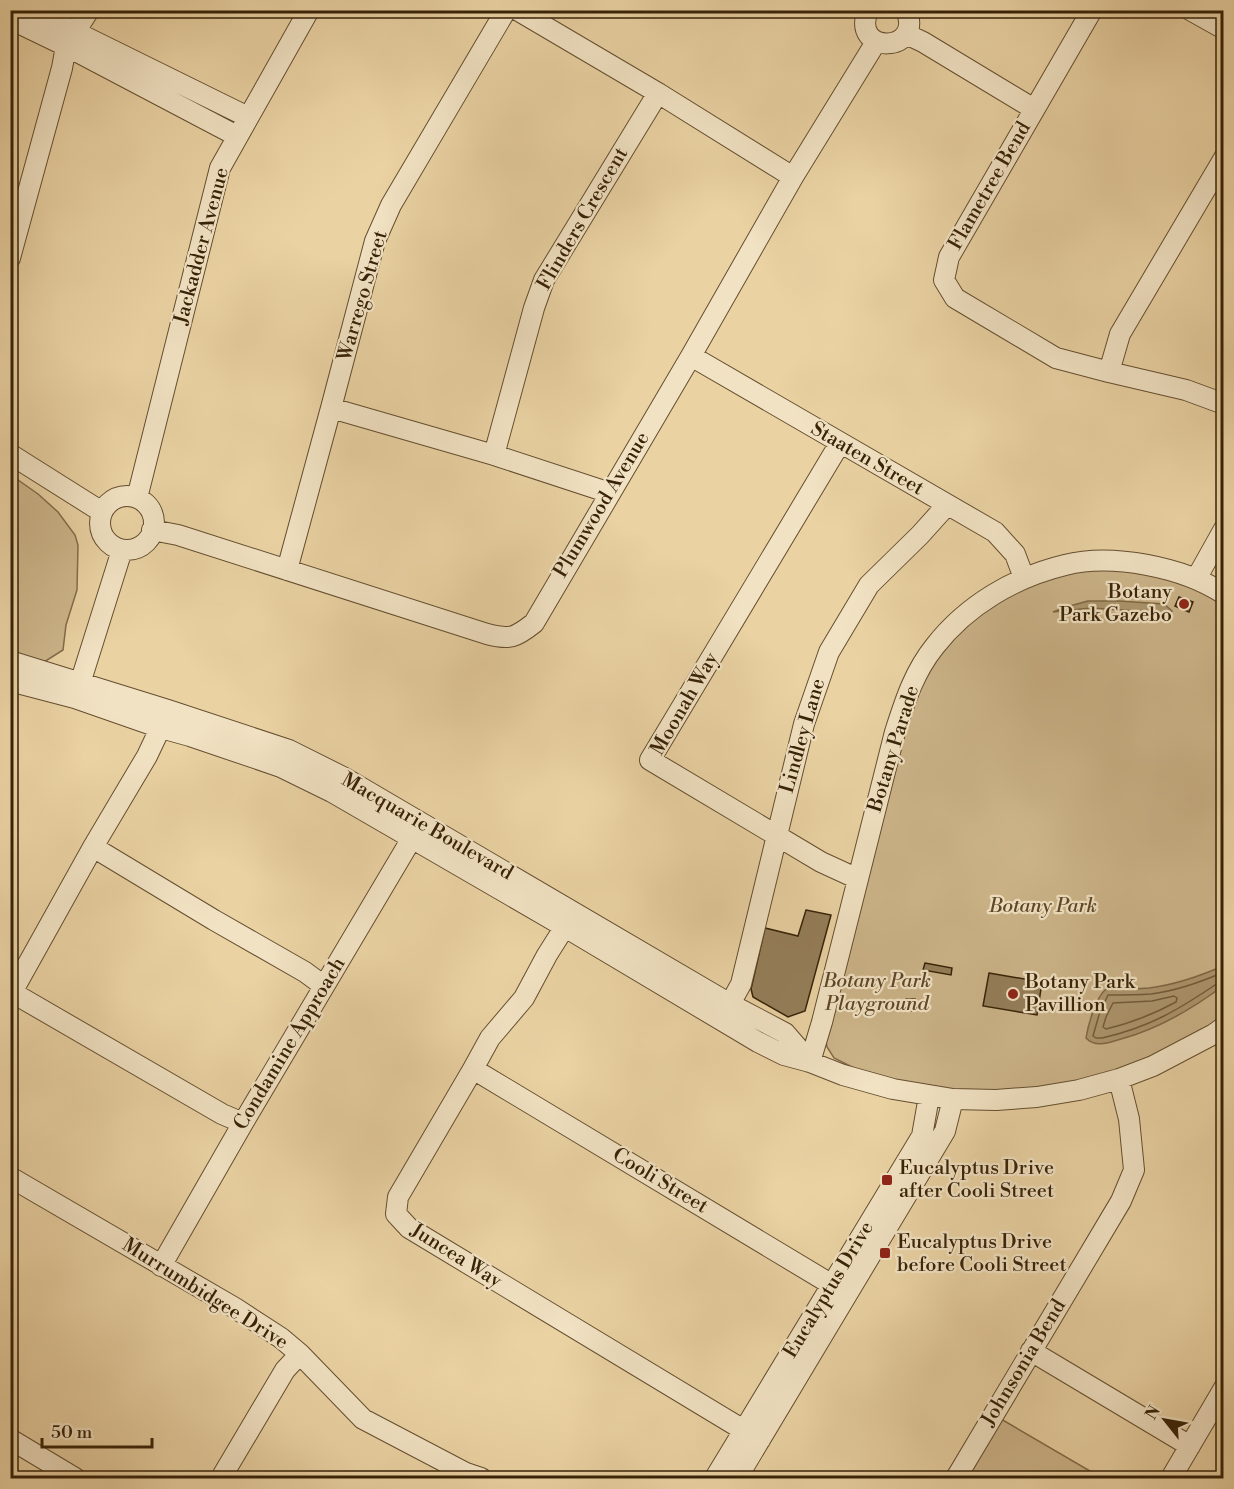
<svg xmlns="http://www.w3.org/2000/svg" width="1234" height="1489" viewBox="0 0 1234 1489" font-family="'Libre Bodoni',serif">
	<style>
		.green { fill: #ccb489; stroke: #826b48; stroke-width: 1.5 }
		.water { fill: #ad966e; stroke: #7e6845; stroke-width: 1.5 }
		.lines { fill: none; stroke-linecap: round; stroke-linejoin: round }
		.shore { stroke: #725c3b; stroke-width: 1.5 }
		.building { fill: #947e59; stroke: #372208; stroke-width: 1.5 }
		.minor-casing { stroke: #644e2f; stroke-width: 22 }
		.minor { stroke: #f1e2c3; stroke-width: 20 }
		.poi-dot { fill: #8f2418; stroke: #f1e2c3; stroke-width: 2 }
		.labels { text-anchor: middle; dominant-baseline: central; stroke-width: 4.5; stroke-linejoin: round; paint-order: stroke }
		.street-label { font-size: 20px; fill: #372208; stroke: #f1e2c3 }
		.poi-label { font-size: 20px; fill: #372208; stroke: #f1e2c3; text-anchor: start }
		.park-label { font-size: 20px; font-style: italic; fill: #5c4628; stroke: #f1e2c3 }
	</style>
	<rect width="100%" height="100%" fill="#ead2a3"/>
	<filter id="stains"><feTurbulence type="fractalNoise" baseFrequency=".00333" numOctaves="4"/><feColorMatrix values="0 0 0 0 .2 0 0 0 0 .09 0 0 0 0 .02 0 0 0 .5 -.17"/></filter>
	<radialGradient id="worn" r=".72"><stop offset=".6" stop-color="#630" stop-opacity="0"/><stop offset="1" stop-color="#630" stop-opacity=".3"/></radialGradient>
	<path class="green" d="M11,475L38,494L58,512L75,535L78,545L77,590L66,625L63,650L41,664L11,653Z
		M1120,568L1185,582L1223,602V1017L1212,1025L1169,1050L1099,1078L1020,1092L932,1090L862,1072L834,1058L827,1047L825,1036L912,698L947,643L985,608L1027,585L1073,570Z
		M1001,1419L1102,1478H966Z"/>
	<path class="water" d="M1088,601H1119L1164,604L1172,611L1167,616L1137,611L1091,608L1053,612L1066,607Z
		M1223,966V986C1192,1009 1159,1029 1121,1039C1109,1043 1095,1048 1086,1038C1088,1025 1096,997 1106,989C1120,989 1135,989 1149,988C1174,985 1200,976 1223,966Z"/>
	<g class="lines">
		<path class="shore" d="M1224,972C1201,982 1175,991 1151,994C1136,995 1122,995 1108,995L1099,1015L1093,1036L1096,1038H1102C1150,1027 1178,1010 1218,983L1224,982
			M1174,996L1177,998L1176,1002C1154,1014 1131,1023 1106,1029L1103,1027L1106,1017L1113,1003L1152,1001Z"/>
	</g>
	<path class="building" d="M1179,597L1193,602L1189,612L1175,606Z
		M806,910L831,915L805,1011L788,1017L753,997L751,989L765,928L798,936Z
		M925,963L952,968L951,975L923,970Z
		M989,973L1042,982L1037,1015L983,1006Z
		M906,999H915L912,1011L904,1008Z"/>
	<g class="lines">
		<g class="minor-casing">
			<path id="minor" d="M31,10L248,117
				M517,10L658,93L793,177
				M868,10C850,56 925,53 906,10
				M1092,10L949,257L944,280L955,298L1056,358L1109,372L1186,390L1224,404
				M1190,10L1224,29
				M10,19L66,46L237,136
				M906,34L923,42L1034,109
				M10,258L62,68L66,46L89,10
				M691,356L995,532L1015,554L1024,578
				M1109,372L1120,334L1224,158
				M331,408L494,455L610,493
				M840,443L650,760L821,862L858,879
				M10,454L102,512
				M494,455L534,308L544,280L658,93
				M100 523a27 27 0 1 1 54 0a27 27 0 1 1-54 0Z
				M137,498L220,168L309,10
				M152,530L178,535L487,634C510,640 515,638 534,623L691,356L793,177L876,42
				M287,570L331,408L375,241L391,205L506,10
				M1196,579L1224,529
				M10,661L168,710L289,750L343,777L730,1004L785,1033L810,1062
				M10,681L75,698L161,728L190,736L281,767L332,792L565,927L758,1042L784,1055L810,1062L843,1075L893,1089L953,1099L996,1100L1037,1097L1079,1090L1119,1079L1153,1066L1214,1034L1224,1027
				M77,693L122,550
				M93,847L214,920L305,972L324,986
				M571,917L547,955L524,998L490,1038L473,1069L398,1197L396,1214L409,1228L760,1440
				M13,993L222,1114L243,1123
				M10,996L93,847L147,756L165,718
				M730,1004L741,984L804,724L829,652L869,585L920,535L947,505
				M810,1062L822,1022L895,732C905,701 914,672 935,646C967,605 1015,577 1065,565C1112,553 1183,567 1224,594
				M473,1069L844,1292
				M10,1177L235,1308L281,1338L300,1354L363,1419L466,1473L481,1478
				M161,1266L243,1123L418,828
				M1031,1351L1190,1446
				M10,1439L75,1478
				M221,1478L285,1370L300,1354
				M715,1478L922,1136L929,1096
				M737,1478L945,1131L953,1099
				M956,1478L1121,1201L1134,1170L1129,1119L1119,1079
				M1171,1478L1224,1388"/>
		</g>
		<use href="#minor" class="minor"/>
	</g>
	<g class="poi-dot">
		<circle cx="1184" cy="604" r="6"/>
		<circle cx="1013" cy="994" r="6"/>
		<rect x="881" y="1174" width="12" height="12" rx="3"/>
		<rect x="879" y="1247" width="12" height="12" rx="3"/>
	</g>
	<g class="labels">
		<g class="street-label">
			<text transform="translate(990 186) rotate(-60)">Flametree Bend</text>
			<text transform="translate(583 219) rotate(-60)">Flinders Crescent</text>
			<text transform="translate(202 246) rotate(-75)">Jackadder Avenue</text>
			<text transform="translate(363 296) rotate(-74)">Warrego Street</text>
			<text transform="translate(867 459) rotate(30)">Staaten Street</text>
			<text transform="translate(602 505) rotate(-59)">Plumwood Avenue</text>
			<text transform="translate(685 704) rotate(-60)">Moonah Way</text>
			<text transform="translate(803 736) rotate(-74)">Lindley Lane</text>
			<text transform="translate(894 749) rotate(-73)">Botany Parade</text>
			<text transform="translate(427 827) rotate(30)">Macquarie Boulevard</text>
			<text transform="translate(290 1044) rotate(-59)">Condamine Approach</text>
			<text transform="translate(660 1181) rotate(31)">Cooli Street</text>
			<text transform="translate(456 1256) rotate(32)">Juncea Way</text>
			<text transform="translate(829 1290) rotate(-59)">Eucalyptus Drive</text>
			<text transform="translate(205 1294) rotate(32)">Murrumbidgee Drive</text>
			<text transform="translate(1024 1363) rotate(-59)">Johnsonia Bend</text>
		</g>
		<g class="poi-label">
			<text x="1172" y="592" text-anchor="end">Botany<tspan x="1172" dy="23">Park Gazebo</tspan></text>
			<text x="1025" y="982">Botany Park<tspan x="1025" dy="23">Pavillion</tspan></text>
			<text x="899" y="1168">Eucalyptus Drive<tspan x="899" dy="23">after Cooli Street</tspan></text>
			<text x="897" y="1242">Eucalyptus Drive<tspan x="897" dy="23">before Cooli Street</tspan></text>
		</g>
		<g class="park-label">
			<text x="1043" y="906">Botany Park</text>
			<text x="877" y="981">Botany Park<tspan x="877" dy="23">Playground</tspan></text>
		</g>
	</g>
	<rect width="1234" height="1489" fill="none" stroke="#ead2a3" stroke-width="36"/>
	<rect x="12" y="12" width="1210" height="1465" fill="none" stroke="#372208" stroke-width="3"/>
	<rect x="18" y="18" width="1198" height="1453" fill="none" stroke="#372208" stroke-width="1.5"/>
	<g transform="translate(1165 1420) rotate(301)" stroke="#f1e2c3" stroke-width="4.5" paint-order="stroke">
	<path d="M0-4.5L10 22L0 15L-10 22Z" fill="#372208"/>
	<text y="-9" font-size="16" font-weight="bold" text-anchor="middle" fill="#372208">N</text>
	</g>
	<path d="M42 1438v9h110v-9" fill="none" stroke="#372208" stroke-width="3"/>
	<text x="51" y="1438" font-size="18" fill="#372208" stroke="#f1e2c3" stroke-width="4.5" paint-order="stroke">50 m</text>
	<rect width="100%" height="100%" filter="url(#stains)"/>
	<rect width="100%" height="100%" fill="url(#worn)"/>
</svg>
